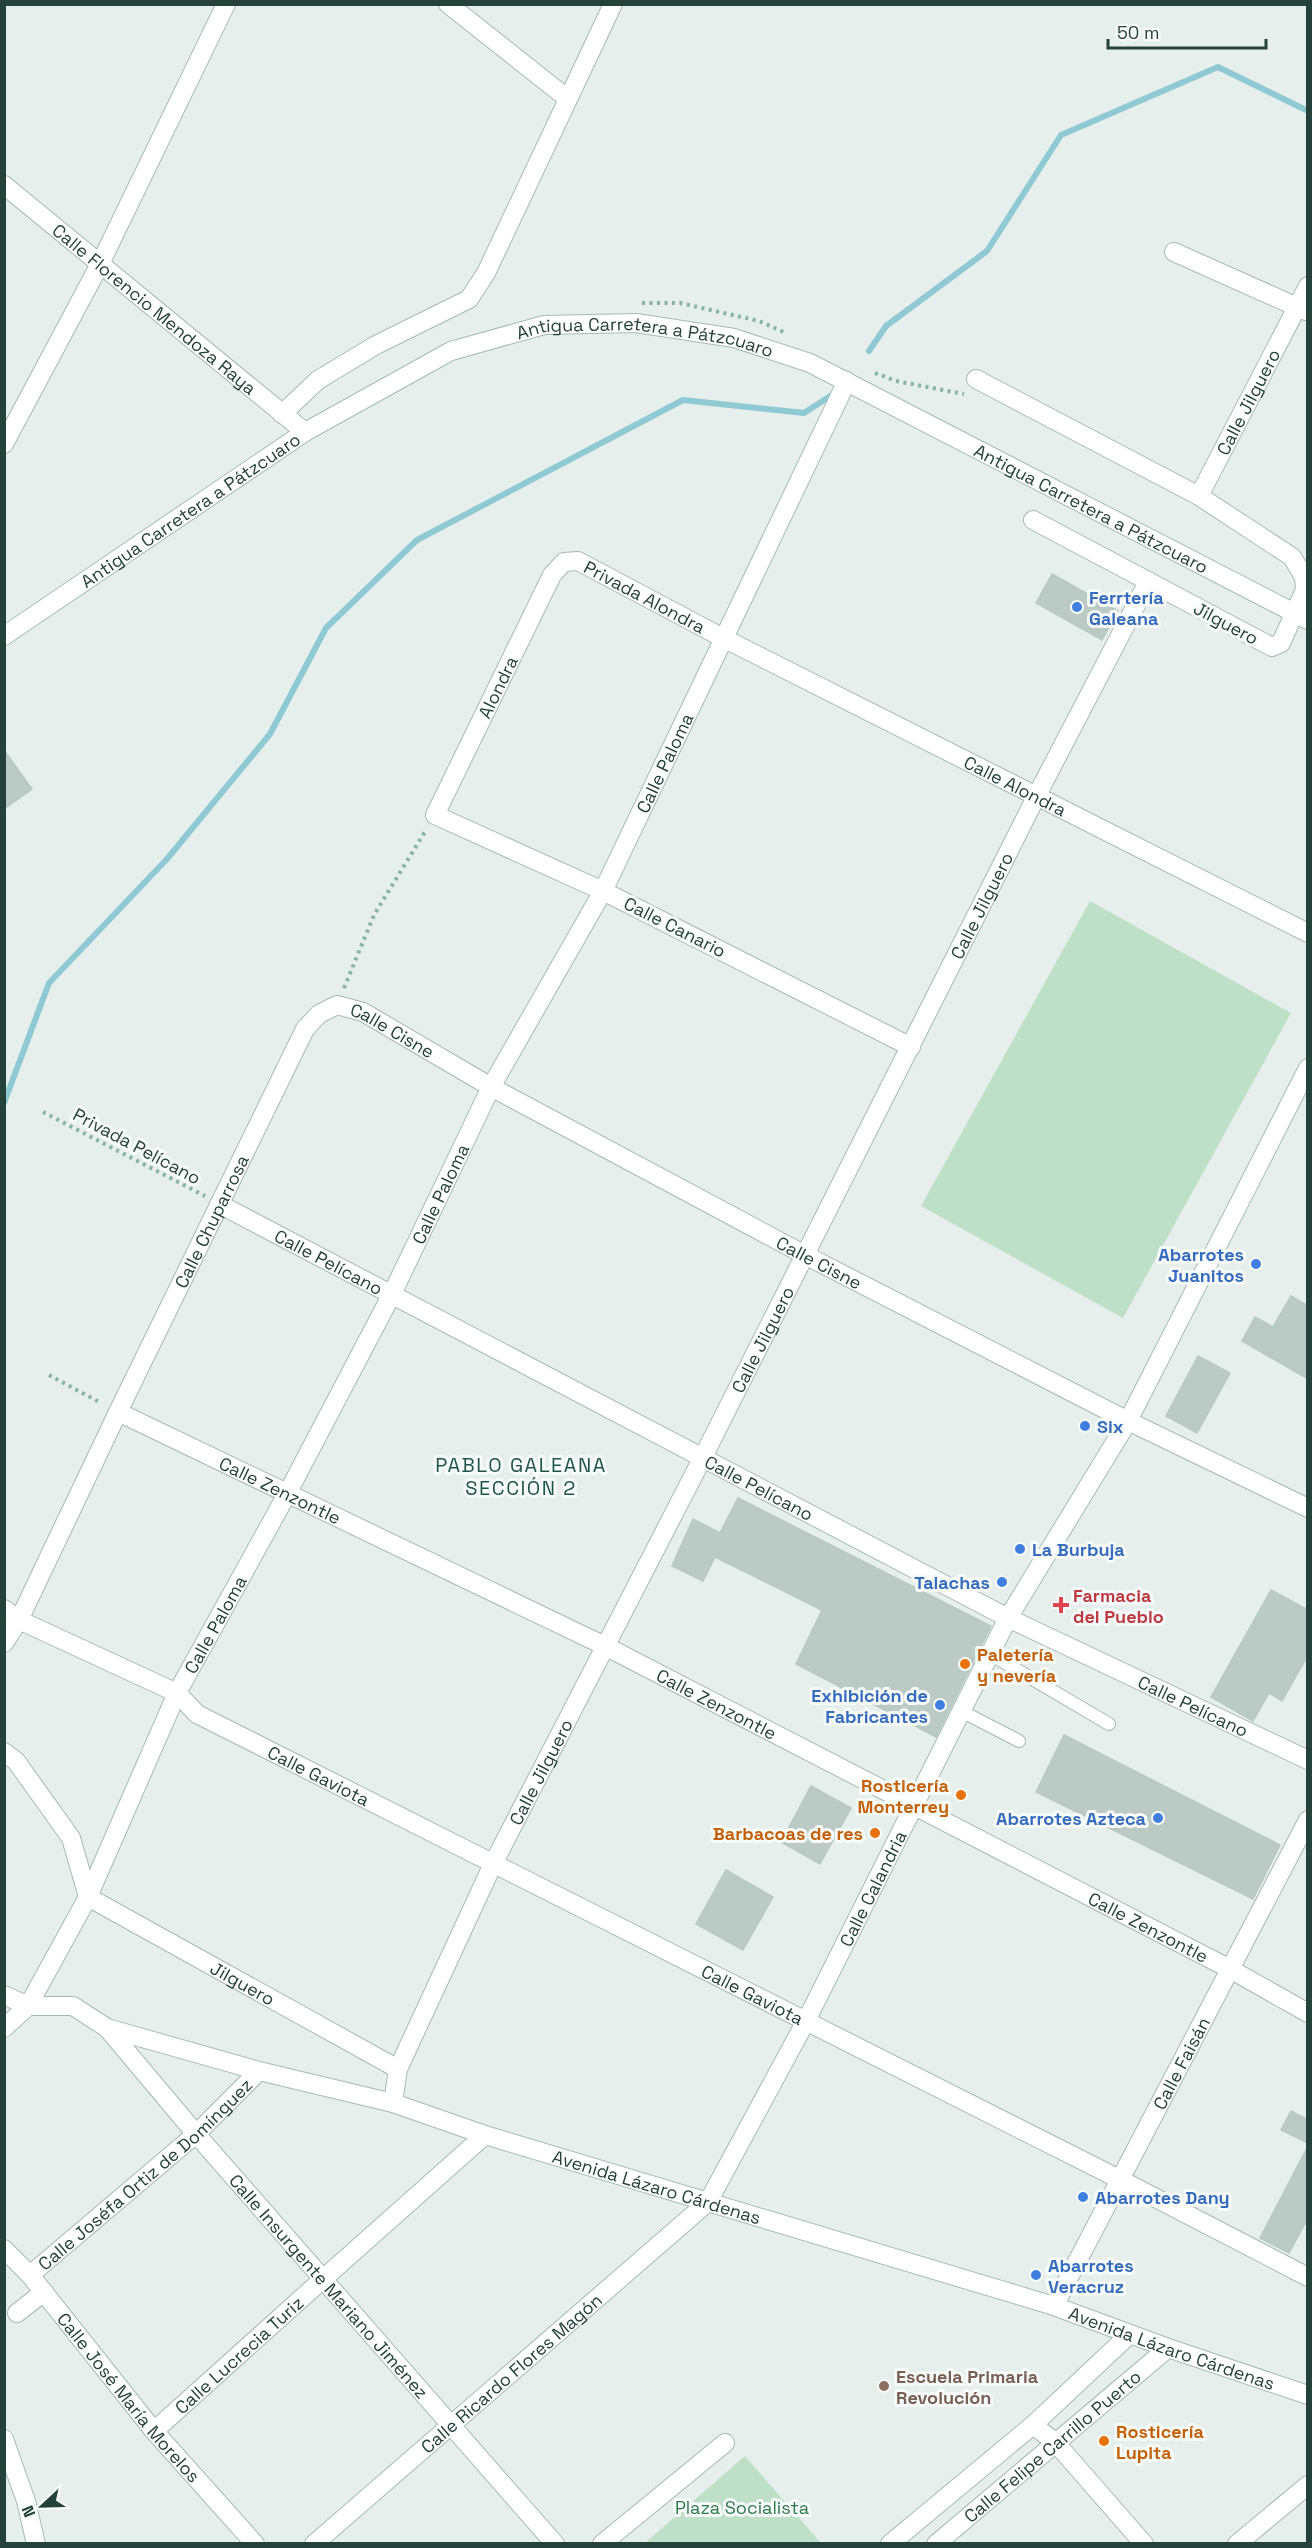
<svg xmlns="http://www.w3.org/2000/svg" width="1312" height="2548" viewBox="0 0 1312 2548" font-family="'Space Grotesk',sans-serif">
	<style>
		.green { fill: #bfe0c8 }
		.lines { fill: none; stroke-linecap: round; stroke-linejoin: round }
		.stream { stroke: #8ec9d4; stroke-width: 6 }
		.building { fill: #bbcac4; stroke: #b8c9c2; stroke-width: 1.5 }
		.lane-casing { stroke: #a8b8b2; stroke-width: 14 }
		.street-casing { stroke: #a8b8b2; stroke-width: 20 }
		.secondary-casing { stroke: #a4bbb3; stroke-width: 20 }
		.path { stroke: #86b3a5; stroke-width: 4; stroke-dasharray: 3 4.5; stroke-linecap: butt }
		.lane { stroke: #fff; stroke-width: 12 }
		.street { stroke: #fff; stroke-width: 18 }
		.secondary { stroke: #fff; stroke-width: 18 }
		.shop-dot { fill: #3f7fe0; stroke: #f7fbf9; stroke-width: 2 }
		.health-dot { fill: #e0444e; stroke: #f7fbf9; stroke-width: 2 }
		.food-dot { fill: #e8710a; stroke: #f7fbf9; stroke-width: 2 }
		.education-dot { fill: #8d6e63; stroke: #f7fbf9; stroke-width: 2 }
		.labels { text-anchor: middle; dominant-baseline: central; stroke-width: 6; stroke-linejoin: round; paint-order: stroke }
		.street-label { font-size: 18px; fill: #24423a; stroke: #f7fbf9 }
		.shop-label { font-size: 18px; font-weight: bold; fill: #366cbe; stroke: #f7fbf9; text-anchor: start }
		.health-label { font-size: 18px; font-weight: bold; fill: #be3a42; stroke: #f7fbf9; text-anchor: start }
		.food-label { font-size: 18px; font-weight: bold; fill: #c56008; stroke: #f7fbf9; text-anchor: start }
		.education-label { font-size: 18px; font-weight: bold; fill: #785e54; stroke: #f7fbf9; text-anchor: start }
		.park-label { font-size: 18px; fill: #2d7a4b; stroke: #f7fbf9 }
		.neighbourhood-label { font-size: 20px; letter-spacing: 1.5px; fill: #1f5548; stroke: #f7fbf9 }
	</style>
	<rect width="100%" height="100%" fill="#e6efeb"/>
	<path class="green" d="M1090,901L1291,1013L1123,1318L921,1206Z
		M745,2456L821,2543H645Z"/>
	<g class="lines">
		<path class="stream" d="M869,351L886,326L987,251L1061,135L1218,67L1308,111
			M4,1103L49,983L167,859L270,734L326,628L417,540L683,400L804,413L835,393"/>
	</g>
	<path class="building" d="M1052,574L1118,611L1102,640L1036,603Z
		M4,750L32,789L4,809Z
		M1291,1296L1308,1306V1379L1242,1341L1255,1317L1273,1327Z
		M1198,1356L1230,1373L1197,1433L1166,1416Z
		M738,1498L991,1626L936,1737L796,1664L822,1610L715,1557L703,1581L672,1566L693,1519L720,1533Z
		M1271,1590L1308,1610V1655L1282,1701L1269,1693L1253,1721L1211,1697Z
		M1064,1735L1280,1845L1253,1899L1036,1792Z
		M811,1786L851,1808L820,1864L781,1842Z
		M726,1870L773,1897L743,1950L696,1924Z
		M1291,2111L1308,2120V2143L1281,2130Z
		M1308,2146V2218L1289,2253L1260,2238Z"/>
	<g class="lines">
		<g class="lane-casing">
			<path id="lane" d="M990,1654L1109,1724
				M961,1711L1019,1741"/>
		</g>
		<g class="street-casing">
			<g id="street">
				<path d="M448,4L568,99"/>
				<path id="s1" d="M4,185L305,432"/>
				<path d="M1174,252L1306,311"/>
				<path d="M976,379L1199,496L1292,557L1304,577L1305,590L1281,643L1272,647L1033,520"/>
				<path d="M282,414L318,380L376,345L469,299L486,273L613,4"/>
				<path d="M4,444L100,264L226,4"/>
				<path id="s2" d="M1199,496L1308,286"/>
				<path id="s3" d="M911,1047L603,891L435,815L552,575L564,562L578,561L725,639L1308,933"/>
				<path id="s4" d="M219,1204L1008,1618L1308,1760"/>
				<path id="s5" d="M118,1412L605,1646L1230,1969L1308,2013"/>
				<path id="s6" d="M4,1609L19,1620L177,1693L197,1714L1121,2180L1308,2277"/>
				<path id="s7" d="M4,1643L19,1620L118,1412L305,1029L319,1014L337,1005L363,1012L491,1087L805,1255L1128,1421L1308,1508"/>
				<path id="s8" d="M4,1752L16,1761L71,1838L88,1897L398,2069"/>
				<path d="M4,1995L28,2006"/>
				<path d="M107,2028L259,2071L393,2103L485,2135"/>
				<path id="s9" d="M393,2103L398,2069L493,1864L703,1457L1036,797L1148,582"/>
				<path id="s10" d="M30,2275L196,2134L259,2071"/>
				<path id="s11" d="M1054,2306L1308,1820"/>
				<path d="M17,2313L44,2292"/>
				<path d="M1033,2425L1055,2442L1144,2544"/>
				<path id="s12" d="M154,2431L323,2279"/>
				<path d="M602,2544L725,2443"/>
				<path d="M1237,2544L1308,2485"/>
			</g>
		</g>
		<g class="secondary-casing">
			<g id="secondary">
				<path id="s13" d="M4,636L305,432L451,351L544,325L636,323L734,338L810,363L1308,620"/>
				<path id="s14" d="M28,2006H73L107,2028L196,2134L555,2544"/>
				<path id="s15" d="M4,2028L28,2006L88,1897L177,1693L287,1494L392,1294L491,1087L603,891L847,381"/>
				<path id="s16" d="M4,2249L30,2275L154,2431L255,2544"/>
				<path id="s17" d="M323,2279L485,2135L1054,2306L1168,2348L1308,2395"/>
				<path d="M4,2439L26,2501L36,2544"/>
				<path id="s18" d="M314,2544L708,2202L806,2021L1008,1618L1128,1421L1308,1068"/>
				<path d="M890,2544L1033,2425L1130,2334"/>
				<path id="s19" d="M936,2544L1168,2348"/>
			</g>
		</g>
		<path class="path" d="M642,303H680L759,321L786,333
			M875,373L896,381L964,394
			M344,988L374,915L426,830
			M43,1112L205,1196
			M49,1375L101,1403"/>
		<use href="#lane" class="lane"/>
		<use href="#street" class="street"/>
		<use href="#secondary" class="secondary"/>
	</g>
	<g class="shop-dot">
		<circle cx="1077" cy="607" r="6"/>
		<circle cx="1256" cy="1264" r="6"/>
		<circle cx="1085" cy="1426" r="6"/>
		<circle cx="1020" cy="1549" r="6"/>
		<circle cx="1002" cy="1582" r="6"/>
		<circle cx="940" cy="1705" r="6"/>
		<circle cx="1158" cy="1818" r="6"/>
		<circle cx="1083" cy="2197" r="6"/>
		<circle cx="1036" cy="2275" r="6"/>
	</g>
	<path class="health-dot" d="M1058 1596h6v6h6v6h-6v6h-6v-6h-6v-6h6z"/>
	<g class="food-dot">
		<circle cx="965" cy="1664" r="6"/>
		<circle cx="961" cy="1795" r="6"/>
		<circle cx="875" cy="1833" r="6"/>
		<circle cx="1104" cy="2441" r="6"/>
	</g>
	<circle class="education-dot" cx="884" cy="2386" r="6"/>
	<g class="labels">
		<g class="street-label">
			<text stroke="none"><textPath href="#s1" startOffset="195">Calle Florencio Mendoza Raya</textPath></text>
			<text stroke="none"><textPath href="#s13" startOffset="729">Antigua Carretera a Pátzcuaro</textPath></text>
			<text stroke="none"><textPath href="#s2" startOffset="106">Calle Jilguero</textPath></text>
			<text stroke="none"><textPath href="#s13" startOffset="1215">Antigua Carretera a Pátzcuaro</textPath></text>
			<text stroke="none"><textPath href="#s13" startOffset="225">Antigua Carretera a Pátzcuaro</textPath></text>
			<text stroke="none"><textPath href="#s3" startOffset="904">Privada Alondra</textPath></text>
			<text transform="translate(1226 623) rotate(28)">Jilguero</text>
			<text stroke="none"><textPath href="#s3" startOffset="672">Alondra</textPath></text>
			<text stroke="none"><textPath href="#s15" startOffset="1430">Calle Paloma</textPath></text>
			<text stroke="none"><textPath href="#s3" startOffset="1320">Calle Alondra</textPath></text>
			<text stroke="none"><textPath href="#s9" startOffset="1336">Calle Jilguero</textPath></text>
			<text transform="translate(675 927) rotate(27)">Calle Canario</text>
			<text stroke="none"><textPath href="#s7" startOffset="786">Calle Cisne</textPath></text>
			<text transform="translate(137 1146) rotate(28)">Privada Pelícano</text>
			<text stroke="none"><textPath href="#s15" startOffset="944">Calle Paloma</textPath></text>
			<text stroke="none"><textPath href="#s7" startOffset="470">Calle Chuparrosa</textPath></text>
			<text stroke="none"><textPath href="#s4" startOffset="124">Calle Pelícano</textPath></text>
			<text stroke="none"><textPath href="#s7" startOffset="1272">Calle Cisne</textPath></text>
			<text stroke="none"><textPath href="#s9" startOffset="850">Calle Jilguero</textPath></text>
			<text stroke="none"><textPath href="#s4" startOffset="610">Calle Pelícano</textPath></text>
			<text stroke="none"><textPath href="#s5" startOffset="180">Calle Zenzontle</textPath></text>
			<text stroke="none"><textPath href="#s15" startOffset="458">Calle Paloma</textPath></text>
			<text stroke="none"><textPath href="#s5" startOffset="666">Calle Zenzontle</textPath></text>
			<text stroke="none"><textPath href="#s4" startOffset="1096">Calle Pelícano</textPath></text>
			<text stroke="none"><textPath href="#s9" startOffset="364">Calle Jilguero</textPath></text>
			<text stroke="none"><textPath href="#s6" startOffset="358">Calle Gaviota</textPath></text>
			<text stroke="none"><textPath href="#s18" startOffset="876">Calle Calandria</textPath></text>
			<text stroke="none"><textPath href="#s5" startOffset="1152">Calle Zenzontle</textPath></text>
			<text stroke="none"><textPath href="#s8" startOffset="348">Jilguero</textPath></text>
			<text stroke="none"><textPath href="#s6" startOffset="844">Calle Gaviota</textPath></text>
			<text stroke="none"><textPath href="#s11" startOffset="274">Calle Faisán</textPath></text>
			<text stroke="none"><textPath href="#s10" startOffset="153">Calle Joséfa Ortiz de Domínguez</textPath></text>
			<text stroke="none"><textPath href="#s17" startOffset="396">Avenida Lázaro Cárdenas</textPath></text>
			<text stroke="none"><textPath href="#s14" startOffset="426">Calle Insurgente Mariano Jiménez</textPath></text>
			<text stroke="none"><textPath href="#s17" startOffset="936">Avenida Lázaro Cárdenas</textPath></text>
			<text stroke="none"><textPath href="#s12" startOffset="114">Calle Lucrecia Turiz</textPath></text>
			<text stroke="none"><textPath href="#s18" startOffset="261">Calle Ricardo Flores Magón</textPath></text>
			<text stroke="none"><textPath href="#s16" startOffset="194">Calle José María Morelos</textPath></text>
			<text stroke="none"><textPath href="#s19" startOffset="152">Calle Felipe Carrillo Puerto</textPath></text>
		</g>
		<g class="shop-label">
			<text x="1089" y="597">Ferrtería<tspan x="1089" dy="21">Galeana</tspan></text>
			<text x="1244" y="1254" text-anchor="end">Abarrotes<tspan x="1244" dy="21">Juanitos</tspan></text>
			<text x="1097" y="1426">Six</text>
			<text x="1032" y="1549">La Burbuja</text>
			<text x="990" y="1582" text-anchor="end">Talachas</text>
			<text x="928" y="1695" text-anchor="end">Exhibición de<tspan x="928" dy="21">Fabricantes</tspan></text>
			<text x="1146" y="1818" text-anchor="end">Abarrotes Azteca</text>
			<text x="1095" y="2197">Abarrotes Dany</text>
			<text x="1048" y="2265">Abarrotes<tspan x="1048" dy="21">Veracruz</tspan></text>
		</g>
		<g class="health-label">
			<text x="1073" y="1595">Farmacia<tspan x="1073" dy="21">del Pueblo</tspan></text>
		</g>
		<g class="food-label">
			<text x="977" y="1654">Paletería<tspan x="977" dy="21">y nevería</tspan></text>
			<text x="949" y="1785" text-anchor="end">Rosticería<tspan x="949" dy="21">Monterrey</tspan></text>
			<text x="863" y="1833" text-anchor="end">Barbacoas de res</text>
			<text x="1116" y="2431">Rosticería<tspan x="1116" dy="21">Lupita</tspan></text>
		</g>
		<g class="education-label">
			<text x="896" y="2376">Escuela Primaria<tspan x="896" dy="21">Revolución</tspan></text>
		</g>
		<g class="park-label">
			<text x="742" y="2507">Plaza Socialista</text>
		</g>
		<g class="neighbourhood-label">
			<text x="521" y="1465">PABLO GALEANA<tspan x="521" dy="23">SECCIÓN 2</tspan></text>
		</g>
	</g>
	<rect width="1312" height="2548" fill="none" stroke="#24423a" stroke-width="12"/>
	<g transform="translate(42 2506) rotate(248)" stroke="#f7fbf9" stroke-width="4.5" paint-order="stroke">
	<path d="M0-4.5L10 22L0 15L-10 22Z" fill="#24423a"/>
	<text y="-9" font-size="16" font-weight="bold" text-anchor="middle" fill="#24423a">N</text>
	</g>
	<path d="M1108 39v9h158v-9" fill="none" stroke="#24423a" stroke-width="3"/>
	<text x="1117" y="39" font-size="18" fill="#24423a" stroke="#f7fbf9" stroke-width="4.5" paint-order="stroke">50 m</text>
</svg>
